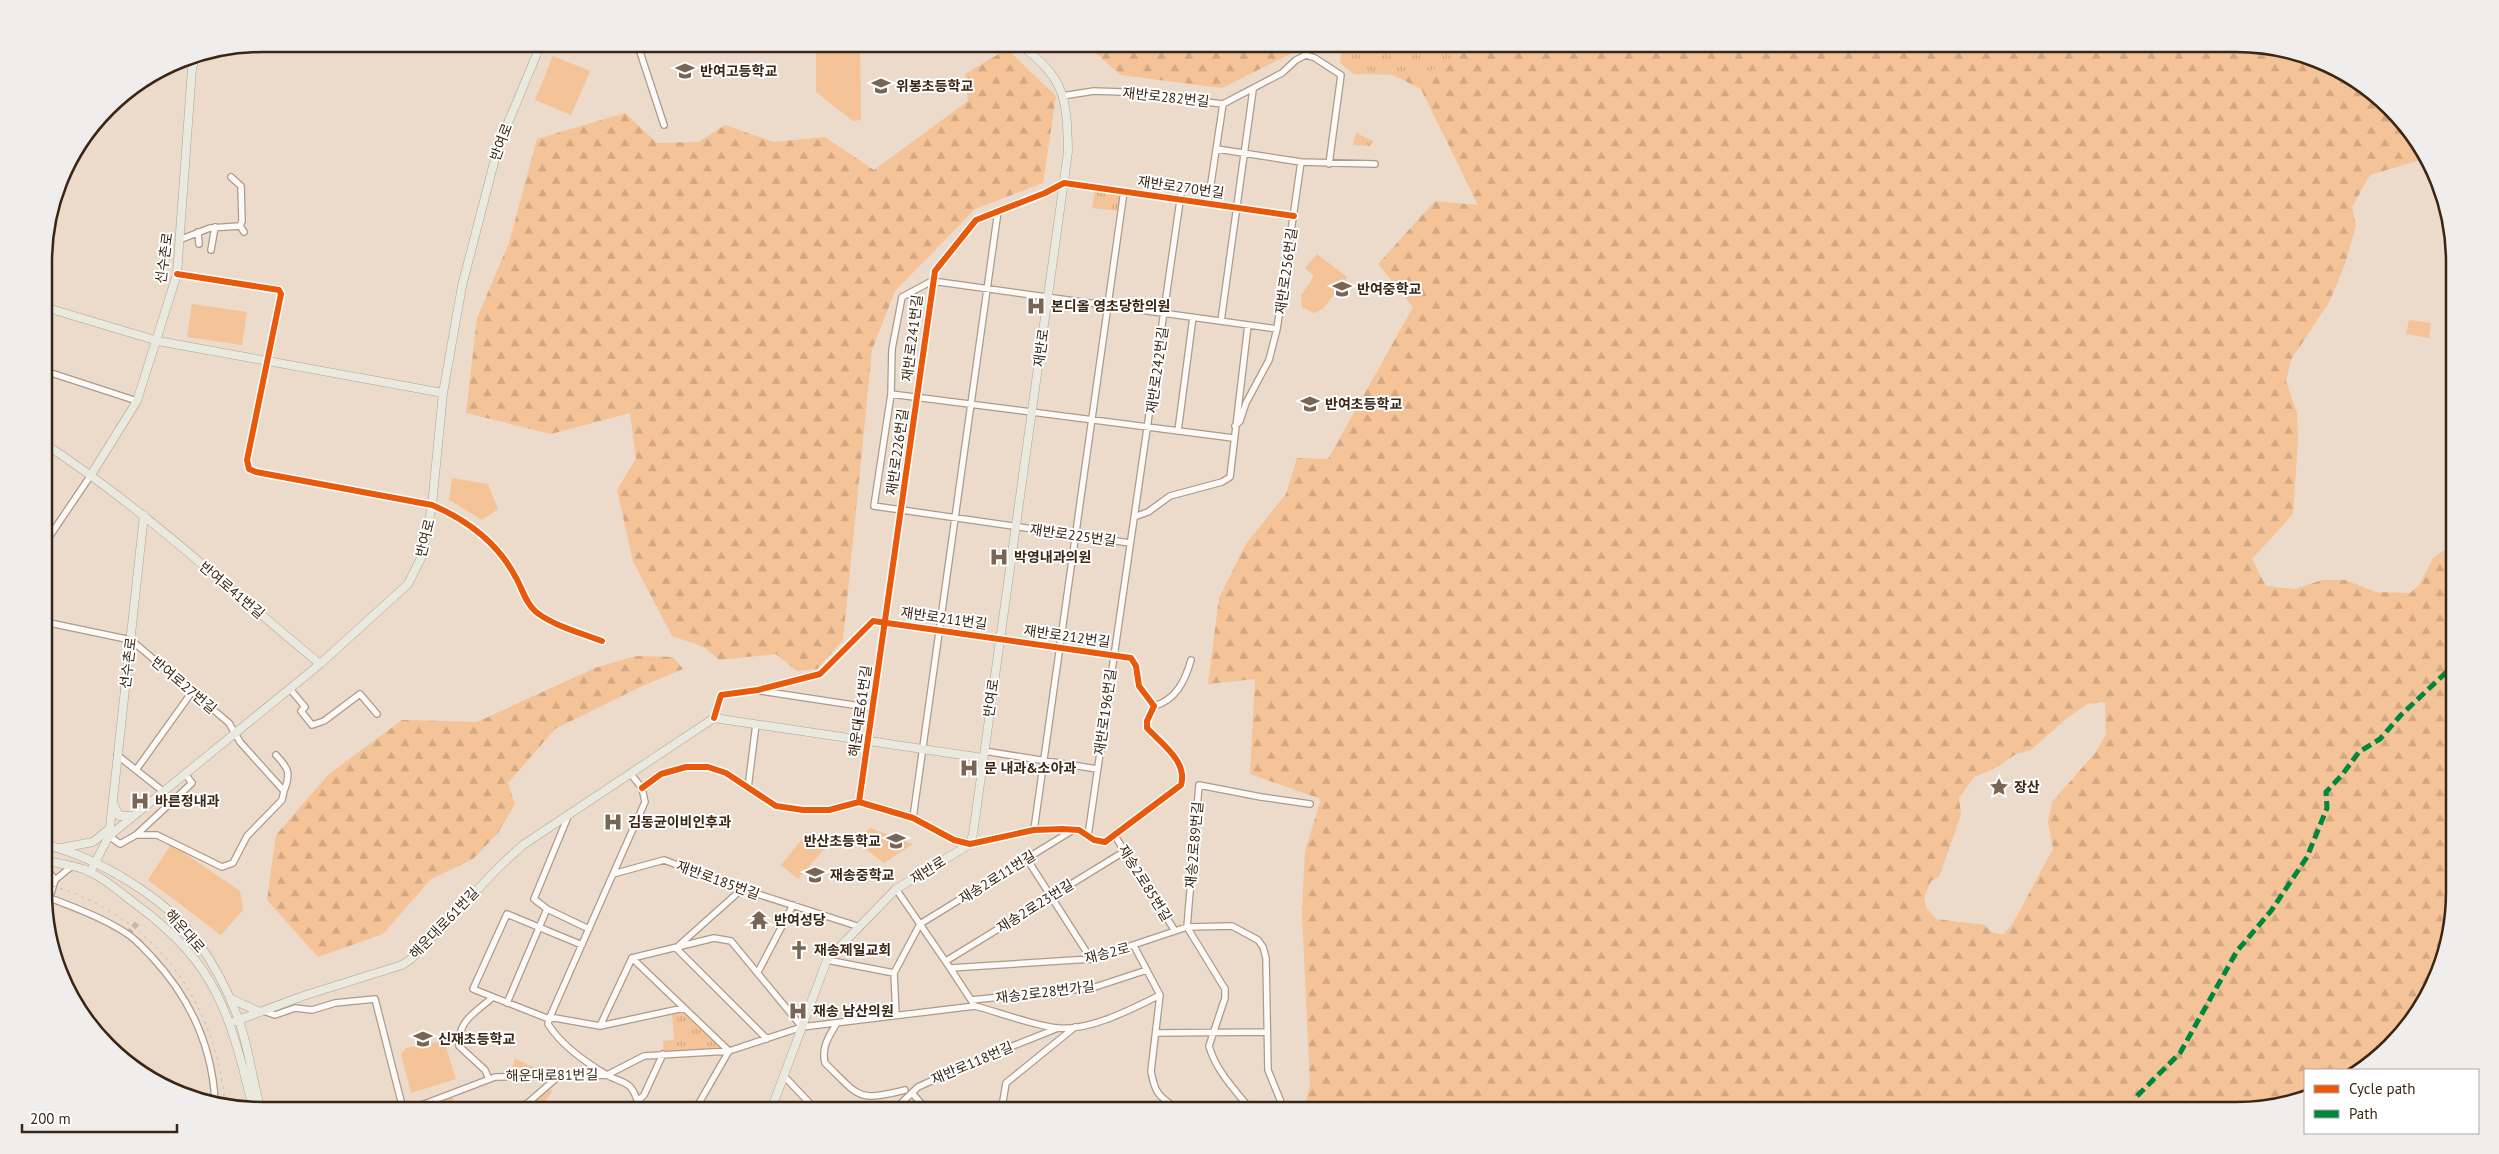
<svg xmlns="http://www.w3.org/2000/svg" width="2499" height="1154" viewBox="0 0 2499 1154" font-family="'PT Sans','Noto Sans KR',sans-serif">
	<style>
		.green { fill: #f4c397 }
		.forest { fill: url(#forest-firs); fill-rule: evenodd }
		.park { fill: url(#park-tufts) }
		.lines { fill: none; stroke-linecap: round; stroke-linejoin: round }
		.minor-tunnel { stroke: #c8b6a6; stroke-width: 5.5; stroke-dasharray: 5.5 3; stroke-linecap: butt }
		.minor-casing { stroke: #ac9b8b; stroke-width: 8 }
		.major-casing { stroke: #aca790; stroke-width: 9 }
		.minor { stroke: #fcf9f7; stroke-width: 5.5 }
		.major { stroke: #e9e9df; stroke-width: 8 }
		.rail { stroke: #c2bcb7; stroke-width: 1; stroke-dasharray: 2.5 5; stroke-linecap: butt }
		.quiet { stroke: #00873e; stroke-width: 5; stroke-dasharray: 10 5; stroke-linecap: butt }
		.cycleway-casing { stroke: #fff; stroke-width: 9 }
		.cycleway { stroke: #e8590c; stroke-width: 6 }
		.labels { text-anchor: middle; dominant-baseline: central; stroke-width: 4; stroke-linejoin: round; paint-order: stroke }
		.poi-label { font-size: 14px; font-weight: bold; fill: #3a2614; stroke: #fff; text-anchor: start }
		.street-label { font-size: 14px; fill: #3a2614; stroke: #fff }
		.rim { fill: none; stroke: #3a2614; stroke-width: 2.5 }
	</style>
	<defs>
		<pattern id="forest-firs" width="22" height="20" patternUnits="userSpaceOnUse" patternTransform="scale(1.25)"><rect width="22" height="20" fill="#f4c397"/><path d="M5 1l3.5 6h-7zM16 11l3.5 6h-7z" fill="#d2a781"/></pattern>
		<pattern id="park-tufts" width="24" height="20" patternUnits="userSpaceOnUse" patternTransform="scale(1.25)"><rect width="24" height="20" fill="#f4c397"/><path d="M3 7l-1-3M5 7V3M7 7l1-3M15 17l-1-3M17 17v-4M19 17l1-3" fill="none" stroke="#d2a781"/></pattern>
	</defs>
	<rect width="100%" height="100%" fill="#ecdaca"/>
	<path class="green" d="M816,44H860L861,120L853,121L816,92Z
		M553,56L590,71L571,115L535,100Z
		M1317,254L1347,277L1323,309L1314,313L1302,307L1301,296L1314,276L1305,268Z
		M192,304L247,312L242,345L187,337Z
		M2409,320L2431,323L2429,338L2406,334Z
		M452,478L488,484L498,509L482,520L449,500Z
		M870,828L913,844L884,863L855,841Z
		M807,833L825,848L798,879L781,865Z
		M171,844L240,891L243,910L221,935L148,880Z
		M444,1041L456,1079L411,1093L401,1054L406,1048Z"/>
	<path class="forest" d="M1085,44H1310L1222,88L1121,75Z
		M1331,44H2237L2321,61L2370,89L2410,129L2427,158L2370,175L2352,207L2356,226L2344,267L2329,302L2291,360L2286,381L2297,413L2298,439L2293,514L2252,559L2266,586L2295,589L2322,580H2345L2376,592L2410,593L2420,584L2433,558L2454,543L2455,892L2438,976L2401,1036L2362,1070H2305V1099L2251,1110H1304L1310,1084L1302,913L1305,851L1321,799L1250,774L1255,679L1208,684L1219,598L1246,544L1286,494L1297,458L1328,459L1413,307L1378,264L1435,201L1478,205L1421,89ZM2105,702L2106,734L2096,752L2052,802L2048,822L2053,849L2013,923L2004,934C1995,934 1990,932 1985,925L1936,919L1927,909L1924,898L1931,881L1939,877L1961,815L1959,798L1974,777L1994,769L2016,754L2031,750L2067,718L2088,704Z
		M1007,49L1056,96L1043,183L975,209L895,291L872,350L843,640L817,669L797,671L776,654L719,660L704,647L672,636L633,561L617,490L636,458L630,413L551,434L466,413L477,318L509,243L537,139L625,113L657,143L699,142L725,125L773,142L825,137L874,170L968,101L965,74Z
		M636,656L673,657L683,669L640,687L555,729L508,783L515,804L498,833L473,859L431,879L383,934L318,957L267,900L276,835L328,775L402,720L477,722L595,668Z"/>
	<path class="park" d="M1342,44H1449L1455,60L1420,75L1354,74L1340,63Z
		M1356,133L1373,141L1370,146L1353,145Z
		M1095,187L1124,191L1121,211L1092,208Z
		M683,1010L724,1048L664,1052L663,1041L674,1040L672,1012Z
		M515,1059L535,1068L512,1067Z
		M550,1089L552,1091L543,1106L535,1101Z
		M453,1097L455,1110H443L441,1101Z"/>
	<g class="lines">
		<path class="minor-tunnel" d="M128,934L137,923"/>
		<g class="minor-casing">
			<path id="minor" d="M626,44L639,49L664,125
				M1062,96L1094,91L1122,92L1223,104L1282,73L1296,60L1306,55L1315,58L1341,75L1329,164
				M1217,149L1301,162L1375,164
				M231,177L241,186L242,221L240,226
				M1208,203L1223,104
				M198,232L199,244
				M179,240L210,228L240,226L244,232
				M211,250L215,227
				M177,274L279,290L281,294L247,460L249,469L256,472L432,505C467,520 497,542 515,576C522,587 525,603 536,612C554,626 581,633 602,641
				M932,281L902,297L892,349L891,394L874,506L1130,543
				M932,281L1277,329
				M1221,321L1253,90
				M45,371L137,401
				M891,394L1233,438
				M1235,426L1240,421L1246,403L1269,360L1277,329L1301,162
				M1178,431L1193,317
				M1134,517L1148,512L1170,496L1222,482L1230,477L1248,325
				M45,543L91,475
				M45,622L131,640L229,723L240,742L284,791L282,800L247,836L233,863L222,867L157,835H136
				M290,689L305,707L301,711L312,725L324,721L360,694L377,714
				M761,691L873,708
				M1154,706C1176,700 1185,681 1191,660
				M984,751L1097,769
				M117,755L164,792
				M276,755C289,769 291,773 284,791
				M136,770L192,692
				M642,788L661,774L686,767H708L726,773L776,806L803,810H829L859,802L913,818L954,840L970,844L1034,830L1062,829L1079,830L1094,840L1105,842L1181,785C1188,762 1162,744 1147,728V721L1154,706L1139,686L1136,666L1131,658L873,621L820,674L758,690L721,695L714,718
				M748,788L756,724
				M859,802L935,271L976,220L1045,193L1064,183L1294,216
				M913,818L998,211
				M1034,830L1124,191
				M109,836L120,844L136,835L192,783L185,774
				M1088,836L1182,187
				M1115,836L1175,931
				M1027,859L1091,959
				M46,868L55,880
				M613,874L645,802L642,788L630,773
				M742,889L676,948L767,1039
				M896,889L950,968L1091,959L1187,927L1232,926L1258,940L1263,947L1266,958L1268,1070L1281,1102L1279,1107L1270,1110
				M50,898C76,908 103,918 126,933C136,939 144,949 152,957C189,997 212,1046 215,1101
				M547,909L589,929
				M46,910L55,880L72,866
				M1134,946L1160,995L1151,1071C1155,1095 1160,1097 1179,1110
				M632,958L714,938L731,941L802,1027
				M632,958L729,1051L695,1110
				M827,960L894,973
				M946,961L1125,851
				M950,968L975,1006C998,1012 1035,1026 1058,1028C1090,1031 1132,1009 1160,995
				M758,972L793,905
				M493,997L473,989L507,914L582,945
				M971,1000L1092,988L1147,970
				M507,1003L547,909L534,899L569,814
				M263,1011L275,1015L295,1008L312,1010L335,1003L375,999L403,1109
				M896,1015L894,973L920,924L1073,830
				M837,1023C829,1036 821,1047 825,1063C860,1097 856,1102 905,1090
				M600,1026L632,958
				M1156,1033L1267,1032
				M785,1077L816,1110
				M489,1079L485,1070L459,1046C458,1020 475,1013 493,997L549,1019L613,874L664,860L742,889L860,927
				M912,1093L927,1110
				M636,1103L644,1095L663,1054
				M397,1110L419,1106L495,1077L607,1075L644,1056L729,1051L802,1027L975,1006
				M508,1110L522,1108L560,1075
				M643,1110C635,1102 637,1091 628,1085C621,1080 613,1079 607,1075C585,1062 561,1045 548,1024L549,1019L555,1018L600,1026L684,1008
				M894,1110L918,1087L970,1063L1058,1028
				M1007,1110L1003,1101L1006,1083L1075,1027
				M1251,1110C1235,1090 1216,1071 1209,1046L1225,998V989L1187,927L1199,785L1261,797L1310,804"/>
		</g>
		<g class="major-casing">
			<path id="major" d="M44,307L158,341L443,393
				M45,444C143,508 229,589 320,664
				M91,475L137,401L177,274L192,69L195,57
				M114,805L119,816H133
				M109,836L144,515
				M46,845C97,857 166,898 197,941C214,964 228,991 238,1018C249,1047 252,1080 261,1110
				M61,848L93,842L109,829
				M46,861C60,864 77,865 90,872C107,880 122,894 137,905C218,965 230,1015 253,1108
				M90,872L109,836L320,664L408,584L422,556L432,505L443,393L462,286L498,147L541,44
				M231,999L260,1012
				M230,1023L306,995L402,965L411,959L500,866L523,845L714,718L983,758
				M771,1110L827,960L896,889L970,844L973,834L1068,152C1067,97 1065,78 1019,44"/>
		</g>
		<use href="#minor" class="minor"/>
		<use href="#major" class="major"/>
		<path class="rail" d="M46,884C151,913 214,996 225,1103"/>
		<path class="quiet" d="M2137,1096L2180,1053L2237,951L2271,911L2307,857L2327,808L2326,792L2342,775L2359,752L2380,739L2401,715L2455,664"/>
		<g class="cycleway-casing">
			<path id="cycleway" d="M177,274L279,290L281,294L247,460L249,469L256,472L432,505C467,520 497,542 515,576C522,587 525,603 536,612C554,626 581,633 602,641
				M642,788L661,774L686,767H708L726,773L776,806L803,810H829L859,802L913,818L954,840L970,844L1034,830L1062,829L1079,830L1094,840L1105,842L1181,785C1188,762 1162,744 1147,728V721L1154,706L1139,686L1136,666L1131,658L873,621L820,674L758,690L721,695L714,718
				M859,802L935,271L976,220L1045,193L1064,183L1294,216"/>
		</g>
		<use href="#cycleway" class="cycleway"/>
	</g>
	<defs>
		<g id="school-bare" transform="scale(1.5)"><path d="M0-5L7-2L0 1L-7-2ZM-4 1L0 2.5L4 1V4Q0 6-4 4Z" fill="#786554" stroke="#fff" stroke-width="2.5" paint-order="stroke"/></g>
		<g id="hospital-bare" transform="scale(1.5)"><path d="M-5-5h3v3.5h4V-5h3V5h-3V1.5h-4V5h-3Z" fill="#786554" stroke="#fff" stroke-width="2.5" paint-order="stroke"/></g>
		<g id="sight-bare" transform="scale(1.5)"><path d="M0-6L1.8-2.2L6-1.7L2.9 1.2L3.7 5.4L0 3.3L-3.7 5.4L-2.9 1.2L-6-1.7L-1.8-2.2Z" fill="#786554" stroke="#fff" stroke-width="2.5" paint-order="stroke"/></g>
		<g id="temple-bare" transform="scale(1.5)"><path d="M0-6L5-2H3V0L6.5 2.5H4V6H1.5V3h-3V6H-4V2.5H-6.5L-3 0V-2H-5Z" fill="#786554" stroke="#fff" stroke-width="2.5" paint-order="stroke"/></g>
		<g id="church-bare" transform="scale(1.5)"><path d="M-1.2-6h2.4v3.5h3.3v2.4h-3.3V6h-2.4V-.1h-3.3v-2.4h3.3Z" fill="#786554" stroke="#fff" stroke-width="2.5" paint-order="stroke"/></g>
	</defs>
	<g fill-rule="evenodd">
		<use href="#school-bare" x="685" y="71"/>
		<use href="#school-bare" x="881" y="86"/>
		<use href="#school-bare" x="1342" y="289"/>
		<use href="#hospital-bare" x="1036" y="306"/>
		<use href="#school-bare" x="1310" y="404"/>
		<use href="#hospital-bare" x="999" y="557"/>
		<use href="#hospital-bare" x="969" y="768"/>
		<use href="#sight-bare" x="1999" y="787"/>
		<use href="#hospital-bare" x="140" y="801"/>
		<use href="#hospital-bare" x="613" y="822"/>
		<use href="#school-bare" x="896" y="841"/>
		<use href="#school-bare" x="815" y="875"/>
		<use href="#temple-bare" x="759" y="920"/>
		<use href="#church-bare" x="799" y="950"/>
		<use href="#hospital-bare" x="798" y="1011"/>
		<use href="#school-bare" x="423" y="1039"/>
	</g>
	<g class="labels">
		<g class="poi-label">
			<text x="700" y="71">반여고등학교</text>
			<text x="896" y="86">위봉초등학교</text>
			<text x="1357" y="289">반여중학교</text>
			<text x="1051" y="306">본디올 영초당한의원</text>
			<text x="1325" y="404">반여초등학교</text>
			<text x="1014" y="557">박영내과의원</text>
			<text x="984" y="768">문 내과&amp;소아과</text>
			<text x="2014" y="787">장산</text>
			<text x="155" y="801">바른정내과</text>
			<text x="628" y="822">김동균이비인후과</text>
			<text x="881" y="841" text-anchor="end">반산초등학교</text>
			<text x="830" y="875">재송중학교</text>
			<text x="774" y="920">반여성당</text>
			<text x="814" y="950">재송제일교회</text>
			<text x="813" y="1011">재송 남산의원</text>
			<text x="438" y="1039">신재초등학교</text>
		</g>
		<g class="street-label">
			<text transform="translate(1166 97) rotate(6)">재반로282번길</text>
			<text transform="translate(501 142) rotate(-70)">반여로</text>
			<text transform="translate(1181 187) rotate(8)">재반로270번길</text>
			<text transform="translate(164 258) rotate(-82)">선수촌로</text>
			<text transform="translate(1286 271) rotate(-82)">재반로256번길</text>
			<text transform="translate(912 338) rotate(-83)">재반로241번길</text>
			<text transform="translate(1041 348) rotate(-82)">재반로</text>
			<text transform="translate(1157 370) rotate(-82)">재반로242번길</text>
			<text transform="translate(897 452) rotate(-82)">재반로226번길</text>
			<text transform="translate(1073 535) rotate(8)">재반로225번길</text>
			<text transform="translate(425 538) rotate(-76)">반여로</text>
			<text transform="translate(232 590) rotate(40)">반여로41번길</text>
			<text transform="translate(944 618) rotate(8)">재반로211번길</text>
			<text transform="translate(1067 636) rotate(8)">재반로212번길</text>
			<text transform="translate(128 663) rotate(-83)">선수촌로</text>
			<text transform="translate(184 685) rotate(40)">반여로27번길</text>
			<text transform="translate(991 698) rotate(-82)">반여로</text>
			<text transform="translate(860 711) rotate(-82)">해운대로61번길</text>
			<text transform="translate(1105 712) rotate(-82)">재반로196번길</text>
			<text transform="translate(1194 845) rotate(-85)">재송2로89번길</text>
			<text transform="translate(928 870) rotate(-32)">재반로</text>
			<text transform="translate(997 877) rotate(-32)">재송2로11번길</text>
			<text transform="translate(718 880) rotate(20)">재반로185번길</text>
			<text transform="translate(1145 883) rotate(58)">재송2로85번길</text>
			<text transform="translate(1035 906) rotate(-32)">재송2로23번길</text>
			<text transform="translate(444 923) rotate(-46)">해운대로61번길</text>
			<text transform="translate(185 931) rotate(49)">해운대로</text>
			<text transform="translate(1107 953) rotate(-14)">재송2로</text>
			<text transform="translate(1045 992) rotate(-7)">재송2로28번가길</text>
			<text transform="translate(972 1063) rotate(-23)">재반로118번길</text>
			<text transform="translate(552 1075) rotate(-1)">해운대로81번길</text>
		</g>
	</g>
	<path d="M0 0H2499V1154H0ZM262 52H2236A210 210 0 0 1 2446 262V892A210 210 0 0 1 2236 1102H262A210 210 0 0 1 52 892V262A210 210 0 0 1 262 52Z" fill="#efeeec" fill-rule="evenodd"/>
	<path class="rim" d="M262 52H2236A210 210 0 0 1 2446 262V892A210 210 0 0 1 2236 1102H262A210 210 0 0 1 52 892V262A210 210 0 0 1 262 52Z"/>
	<rect x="2304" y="1069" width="175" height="65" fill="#ffffff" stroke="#b0a8a1"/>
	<rect x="2314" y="1085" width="25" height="8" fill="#e8590c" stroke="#b0a8a1"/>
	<text x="2349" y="1094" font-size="15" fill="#3a2614">Cycle path</text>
	<rect x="2314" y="1110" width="25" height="8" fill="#00873e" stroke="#b0a8a1"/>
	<text x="2349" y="1119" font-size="15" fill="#3a2614">Path</text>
	<path d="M22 1124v8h155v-8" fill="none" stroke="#3a2614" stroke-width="2.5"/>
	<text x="30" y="1124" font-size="15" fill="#3a2614" stroke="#ffffff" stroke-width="4" paint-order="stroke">200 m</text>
</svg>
